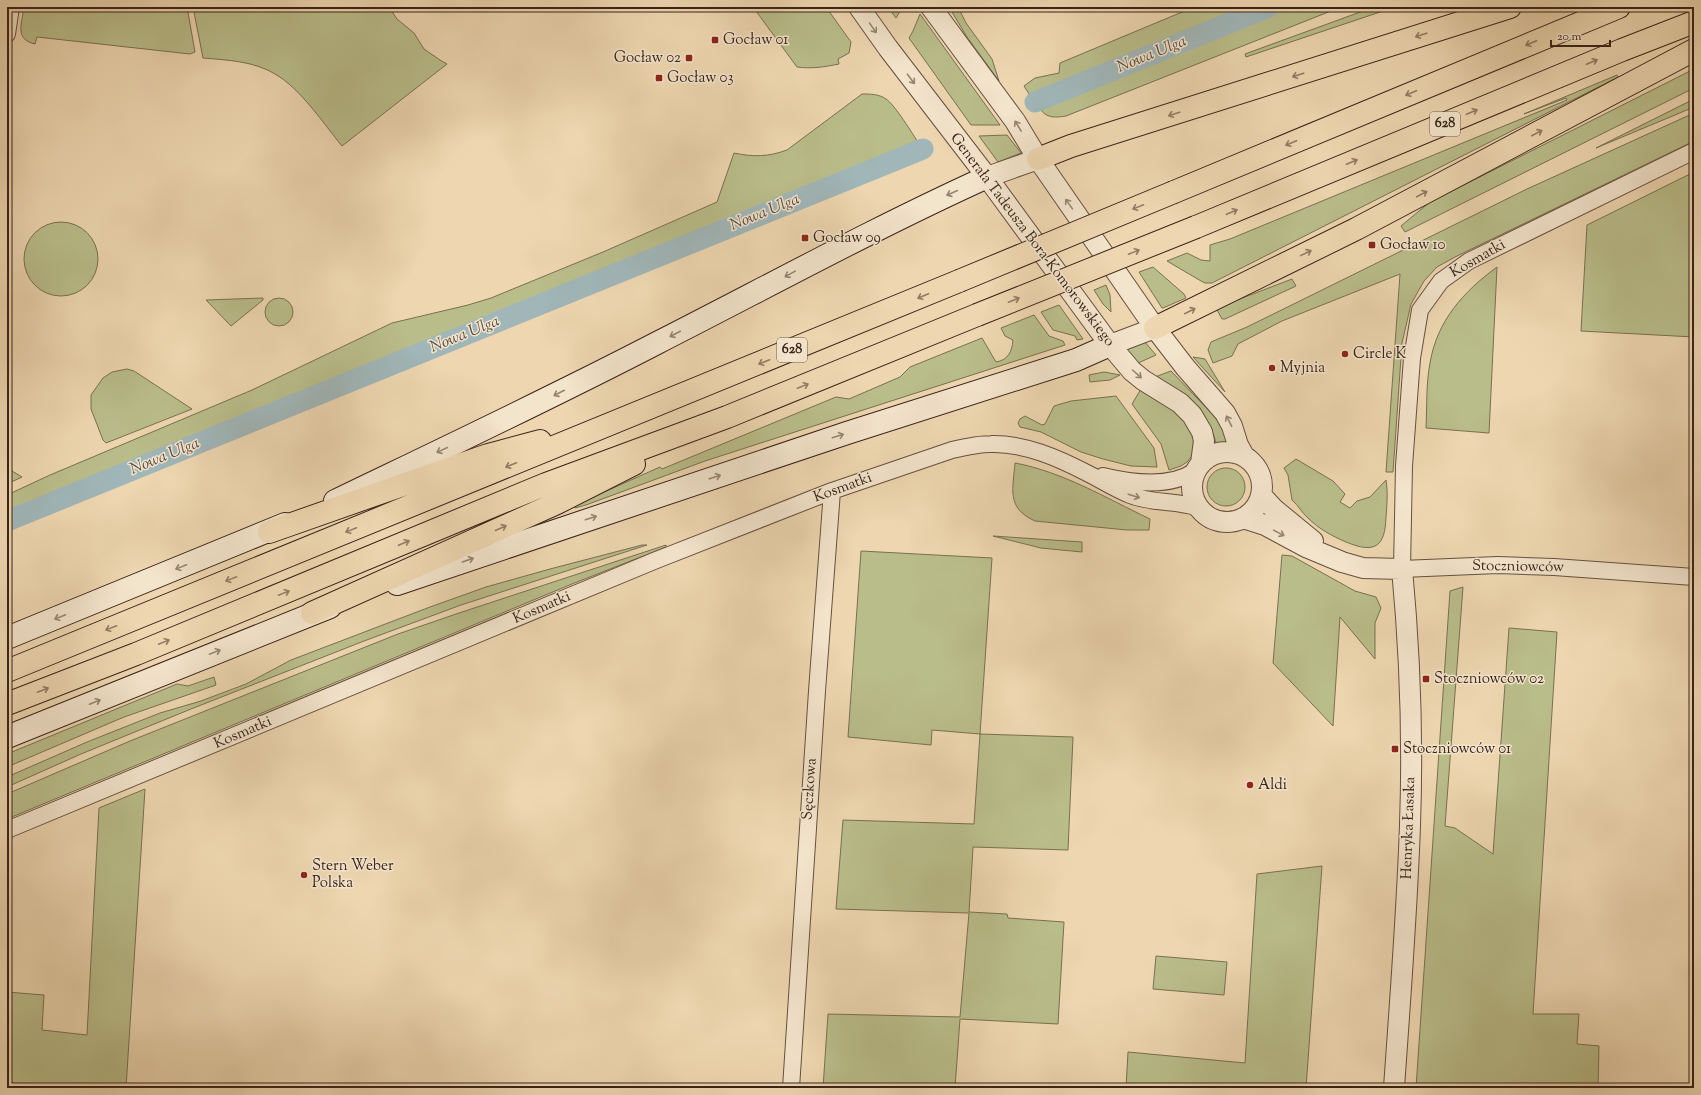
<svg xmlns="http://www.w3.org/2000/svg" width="1701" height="1095" viewBox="0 0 1701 1095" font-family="'Sorts Mill Goudy',serif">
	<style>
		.green { fill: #b9bd8a; stroke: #797052 }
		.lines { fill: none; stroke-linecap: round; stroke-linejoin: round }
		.canal { stroke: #a0b6b8; stroke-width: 21 }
		.minor-casing { stroke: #66503f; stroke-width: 18 }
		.tertiary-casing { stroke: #66503f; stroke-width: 22 }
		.secondary-casing { stroke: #392319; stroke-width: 24 }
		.primary-casing { stroke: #392319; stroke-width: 24 }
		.minor { stroke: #f3e4cc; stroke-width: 16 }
		.tertiary { stroke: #f3e4cc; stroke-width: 20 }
		.secondary { stroke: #f3e4cc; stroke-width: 22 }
		.primary { stroke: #edd6b0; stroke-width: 22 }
		.primary-bridge-casing { stroke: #392319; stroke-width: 24; stroke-linecap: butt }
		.primary-bridge { stroke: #edd6b0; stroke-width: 22 }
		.oneway { stroke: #968472 }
		.oneway2 { stroke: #937c64 }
		.poi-dot { fill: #8f2418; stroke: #f3e4cc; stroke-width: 1.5 }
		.labels { text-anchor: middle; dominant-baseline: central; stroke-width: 3; stroke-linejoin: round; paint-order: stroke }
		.shield { fill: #f3e4cc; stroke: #715d4f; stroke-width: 1 }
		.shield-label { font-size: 14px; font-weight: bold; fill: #392319 }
		.poi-label { font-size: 15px; fill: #392319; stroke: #f3e4cc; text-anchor: start }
		.street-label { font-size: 15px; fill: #392319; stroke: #f3e4cc }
		.water-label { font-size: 16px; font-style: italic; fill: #534841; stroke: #f3e4cc }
	</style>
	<rect width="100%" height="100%" fill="#edd6b0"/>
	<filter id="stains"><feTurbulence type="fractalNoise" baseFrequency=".005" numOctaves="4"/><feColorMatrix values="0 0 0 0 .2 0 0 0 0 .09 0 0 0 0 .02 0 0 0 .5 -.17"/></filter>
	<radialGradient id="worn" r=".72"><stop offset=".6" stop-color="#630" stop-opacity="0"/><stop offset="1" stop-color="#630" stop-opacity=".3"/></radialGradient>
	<path class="green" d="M24,7H187L195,52L190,54L37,37L35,44C14,39 22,24 24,7Z
		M193,7H389L397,19L414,33L424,49L440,60L447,64L342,146C323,123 301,89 275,74C254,61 226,60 203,58Z
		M753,7H826L851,42L849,53L838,59L839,64C824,67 812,69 797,67Z
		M888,7H900L899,13L896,18Z
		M949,7H958L966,23L992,59L999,81L967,37Z
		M1194,7H1251L1031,97L1024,86L1035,78L1059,73L1060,63Z
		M1285,7H1341L1066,116C1054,118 1045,118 1039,107Z
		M1374,7H1395L1246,57L1245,54Z
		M920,14L1000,125H971L909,38L913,31Z
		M1694,69V88L1405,232L1401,226L1430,202Z
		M1617,75L1618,77L1212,283H1205L1201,281L1167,261L1187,253L1201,260L1210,261V245L1230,239L1567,100L1566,98L1524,114Z
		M862,94C870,94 879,94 886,99C894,104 913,134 919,144L7,516V495L50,475L252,390L392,323L468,305L491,298L603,252L717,202L734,153C753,157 768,157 787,150Z
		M1694,99V107L1596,148Z
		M1694,113V141L1455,257L1437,267L1424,281L1411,304L1402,343L1393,472H1386L1400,274L1282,321L1238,344L1232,356L1213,363L1208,350L1211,342L1247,327L1527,189Z
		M1007,135L1021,153L998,162L979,136Z
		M1694,172V337L1581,331L1587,225Z
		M24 259a37 37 0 1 1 74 0a37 37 0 1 1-74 0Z
		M1153,267L1184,294L1186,298L1163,308H1162L1139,272Z
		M1497,267L1489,433L1426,428C1427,407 1426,384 1430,363C1437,321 1463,292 1497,267Z
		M1292,279L1296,286L1225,319H1222L1216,308Z
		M1106,285L1110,295L1111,312L1103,304L1094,290Z
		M263,298V300L231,326L206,300Z
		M265 312a14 14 0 1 1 28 0a14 14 0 1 1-28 0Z
		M1059,305L1083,339L1077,340L1075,336L1053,330L1041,312Z
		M1034,315L1049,336L1063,341L1065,345L705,461L586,505L575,508L573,506L660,467L662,469L836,397L849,399L900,377L910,367L982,338L996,362C1008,360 1012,352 1013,340L1005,336L1001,328Z
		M1144,341L1156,355L1136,364L1123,350Z
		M1193,357L1205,359L1225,392Z
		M127,369L134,371L192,409L106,443L103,440L91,409V395L103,378L112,372Z
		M1171,371L1219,421L1228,442L1216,443C1209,412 1179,396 1155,377Z
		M1104,372L1120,375L1110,380L1090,382L1089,375Z
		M1141,389L1184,417L1196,439L1192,456L1187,462L1181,466L1169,470L1161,444L1132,404Z
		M1116,396L1154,448L1157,467L1131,466L1103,459L1081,452L1041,432L1020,427L1018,423L1020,419L1025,416L1042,425L1045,424L1054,406L1071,401Z
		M1296,459L1333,481L1345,494L1340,502L1350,508L1357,501L1370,497L1386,480C1388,492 1387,504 1386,517C1385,547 1375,554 1346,542C1332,536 1319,529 1308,518C1301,512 1299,506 1292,500L1288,475L1284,468Z
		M1015,463C1063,472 1106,498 1150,519L1149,530H1127L1035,521C1006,508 1013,489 1015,463Z
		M7,468L22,477L7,484Z
		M1207 487a19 19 0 1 1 38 0a19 19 0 1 1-38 0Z
		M993,536L1082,542V552L1041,548Z
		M642,545H647L461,605L364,641L191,709L81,754L7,787V777L87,742L160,713L201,701L246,684L291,660L430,607L486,587L550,569Z
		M666,545V547L572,584L7,819V794L130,741L398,634L459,613Z
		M861,551L992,558L980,734L1073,737L1068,850L973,847L969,912L1007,914L1008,918L1064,922L1058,1024L960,1019L955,1088H823L828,1014L960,1017L969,913L836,909L843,820L974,824L980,734L932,730L931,745L848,737Z
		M1282,555L1292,556L1355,591L1376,597L1381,608L1375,623V659L1340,617L1333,726L1273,663Z
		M1463,587L1445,826L1455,828L1493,854L1509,628L1557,632L1533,1014H1579L1577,1044L1599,1046L1598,1088H1416L1450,591Z
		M214,677L216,685L124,717L7,767V754L177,684L188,686Z
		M145,789L126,1088H7V992L44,995L42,1030L87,1035L99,808Z
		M1322,866L1306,1088H1126L1128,1052L1245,1063L1257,874Z
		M1156,956L1227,962L1224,995L1153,989Z"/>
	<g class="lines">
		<path class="canal" d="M1035,102L1269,7
			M7,521L923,149"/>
		<g class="minor-casing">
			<path id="minor" d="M7,34L11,7
				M1694,151L1469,261L1441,281L1420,310L1412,358L1404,466L1402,569L1498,565L1554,567L1694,577
				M1103,476C1132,483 1170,488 1195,471
				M7,830L654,561L832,491L952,450C965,447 978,444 991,444C1024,443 1058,458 1087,473C1101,480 1115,489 1130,495C1152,504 1177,500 1199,508
				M791,1088L817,691L832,491"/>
		</g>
		<g class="tertiary-casing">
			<path id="tertiary" d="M859,7L888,48L987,177L1110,345L1132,371L1143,380L1180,403L1192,415L1202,432L1204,441L1201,463
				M931,7L1015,121L1038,159L1155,328L1185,367L1225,413L1232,426L1238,445L1244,456
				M987,177L1038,159
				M1110,345L1155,328
				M1192 487a35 35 0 1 1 70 0a35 35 0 1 1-70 0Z
				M1261,495L1274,509L1313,541
				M1243,518L1265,525L1306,547L1342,562L1363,568L1402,569C1410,653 1413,740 1410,825C1407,913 1400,1001 1394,1088"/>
		</g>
		<g class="secondary-casing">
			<path id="secondary" d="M335,501C443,449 551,398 657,343C767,287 875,228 987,177
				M397,584L847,433L1076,360L1110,345
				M7,638L285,524
				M7,737L330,607"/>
		</g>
		<g class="primary-casing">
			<path id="primary" d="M1038,159L1071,146L1510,7
				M1174,192L1619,7
				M1196,227L1622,50L1694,22
				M1155,328L1356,229L1694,50
				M269,532L488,455L540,441
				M312,613L557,503L634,464
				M7,671L959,281
				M7,704L136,654L546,484L727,417L977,315"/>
		</g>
		<use href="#minor" class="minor"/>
		<use href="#tertiary" class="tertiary"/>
		<use href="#secondary" class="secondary"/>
		<use href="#primary" class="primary"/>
		<g class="primary-bridge-casing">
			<path id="primary-bridge" d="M959,281L1174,192
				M977,315L1196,227"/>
		</g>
		<use href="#primary-bridge" class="primary-bridge"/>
	</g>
	<defs><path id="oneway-shaft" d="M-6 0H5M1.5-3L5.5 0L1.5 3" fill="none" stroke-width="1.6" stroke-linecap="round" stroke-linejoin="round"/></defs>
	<g class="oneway">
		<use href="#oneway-shaft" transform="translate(873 28) rotate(55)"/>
		<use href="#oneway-shaft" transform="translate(911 79) rotate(53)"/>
		<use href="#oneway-shaft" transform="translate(1018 126) rotate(-122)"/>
		<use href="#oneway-shaft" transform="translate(952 193) rotate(156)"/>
		<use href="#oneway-shaft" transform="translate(1069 204) rotate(-125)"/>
		<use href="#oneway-shaft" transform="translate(790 274) rotate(151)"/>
		<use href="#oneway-shaft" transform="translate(675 334) rotate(153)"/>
		<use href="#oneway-shaft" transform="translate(1137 374) rotate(42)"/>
		<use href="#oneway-shaft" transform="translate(559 393) rotate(153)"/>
		<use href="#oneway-shaft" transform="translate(1229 421) rotate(-117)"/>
		<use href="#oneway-shaft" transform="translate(838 436) rotate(-18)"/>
		<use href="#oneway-shaft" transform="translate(442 450) rotate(155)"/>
		<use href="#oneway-shaft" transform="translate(715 477) rotate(-18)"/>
		<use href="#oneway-shaft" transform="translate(1134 496) rotate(18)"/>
		<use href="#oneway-shaft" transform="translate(591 518) rotate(-18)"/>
		<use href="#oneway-shaft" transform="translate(1279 533) rotate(28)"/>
		<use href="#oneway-shaft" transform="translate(468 560) rotate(-19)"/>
		<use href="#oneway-shaft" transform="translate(181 567) rotate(158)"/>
		<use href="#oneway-shaft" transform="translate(60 617) rotate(158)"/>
		<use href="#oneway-shaft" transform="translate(215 652) rotate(-22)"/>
		<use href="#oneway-shaft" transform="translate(95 702) rotate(-22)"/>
	</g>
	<g class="oneway2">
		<use href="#oneway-shaft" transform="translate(1421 35) rotate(162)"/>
		<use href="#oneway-shaft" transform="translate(1531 43) rotate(157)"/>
		<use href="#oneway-shaft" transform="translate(1592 62) rotate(-23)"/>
		<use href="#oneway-shaft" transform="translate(1298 75) rotate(162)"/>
		<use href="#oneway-shaft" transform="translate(1411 93) rotate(157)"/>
		<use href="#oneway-shaft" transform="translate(1472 112) rotate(-23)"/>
		<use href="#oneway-shaft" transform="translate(1174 114) rotate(162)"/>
		<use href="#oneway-shaft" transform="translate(1537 133) rotate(-28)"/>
		<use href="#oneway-shaft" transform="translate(1291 143) rotate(157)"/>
		<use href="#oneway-shaft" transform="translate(1352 162) rotate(-23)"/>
		<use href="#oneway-shaft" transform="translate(1422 194) rotate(-28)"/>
		<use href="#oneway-shaft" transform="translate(1138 207) rotate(158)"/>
		<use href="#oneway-shaft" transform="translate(1232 212) rotate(-23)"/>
		<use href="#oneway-shaft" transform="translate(1134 252) rotate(-22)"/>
		<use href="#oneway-shaft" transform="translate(1306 253) rotate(-26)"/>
		<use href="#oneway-shaft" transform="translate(923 296) rotate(157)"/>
		<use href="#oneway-shaft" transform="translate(1014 300) rotate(-22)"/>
		<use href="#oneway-shaft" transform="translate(1190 311) rotate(-27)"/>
		<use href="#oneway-shaft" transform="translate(764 362) rotate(158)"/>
		<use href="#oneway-shaft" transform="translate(803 386) rotate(-22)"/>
		<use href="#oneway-shaft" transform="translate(511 465) rotate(158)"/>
		<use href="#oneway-shaft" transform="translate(501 528) rotate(-24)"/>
		<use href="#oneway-shaft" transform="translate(351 530) rotate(158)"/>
		<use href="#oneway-shaft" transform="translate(404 543) rotate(-23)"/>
		<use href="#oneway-shaft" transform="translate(231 579) rotate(158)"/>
		<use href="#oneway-shaft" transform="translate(284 593) rotate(-22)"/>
		<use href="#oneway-shaft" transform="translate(111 628) rotate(158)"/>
		<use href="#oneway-shaft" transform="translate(164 642) rotate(-22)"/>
		<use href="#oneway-shaft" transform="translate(43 690) rotate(-21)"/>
	</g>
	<g class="poi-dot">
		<rect x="711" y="36" width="8" height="8" rx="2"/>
		<rect x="685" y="54" width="8" height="8" rx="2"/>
		<rect x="655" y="74" width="8" height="8" rx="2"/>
		<rect x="801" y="234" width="8" height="8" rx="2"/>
		<rect x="1368" y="241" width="8" height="8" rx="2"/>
		<circle cx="1345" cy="354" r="4"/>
		<circle cx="1272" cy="368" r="4"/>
		<rect x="1422" y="675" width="8" height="8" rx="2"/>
		<rect x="1391" y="745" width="8" height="8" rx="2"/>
		<circle cx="1250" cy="785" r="4"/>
		<circle cx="304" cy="875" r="4"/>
	</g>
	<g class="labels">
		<g class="shield">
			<rect x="1430" y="112" width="30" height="24" rx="3"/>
			<rect x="777" y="338" width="30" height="24" rx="3"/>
		</g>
		<g class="shield-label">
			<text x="1445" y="124">628</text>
			<text x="792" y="350">628</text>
		</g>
		<g class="poi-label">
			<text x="723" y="40">Gocław 01</text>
			<text x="681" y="58" text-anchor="end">Gocław 02</text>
			<text x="667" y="78">Gocław 03</text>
			<text x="813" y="238">Gocław 09</text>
			<text x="1380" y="245">Gocław 10</text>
			<text x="1353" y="354">Circle K</text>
			<text x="1280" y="368">Myjnia</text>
			<text x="1434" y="679">Stoczniowców 02</text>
			<text x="1403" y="749">Stoczniowców 01</text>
			<text x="1258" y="785">Aldi</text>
			<text x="312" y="866">Stern Weber<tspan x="312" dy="17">Polska</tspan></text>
		</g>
		<g class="street-label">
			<text transform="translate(1032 240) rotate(53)">Generała Tadeusza Bora-Komorowskiego</text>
			<text transform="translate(1478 259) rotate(-30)">Kosmatki</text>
			<text transform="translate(843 488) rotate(-20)">Kosmatki</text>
			<text transform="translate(1518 567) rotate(1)">Stoczniowców</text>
			<text transform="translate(542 608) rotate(-23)">Kosmatki</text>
			<text transform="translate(243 733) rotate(-23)">Kosmatki</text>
			<text transform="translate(810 789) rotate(-86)">Sęczkowa</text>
			<text transform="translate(1409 828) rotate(-88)">Henryka Łasaka</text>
		</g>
		<g class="water-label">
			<text transform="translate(1152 55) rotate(-22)">Nowa Ulga</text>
			<text transform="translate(765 213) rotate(-22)">Nowa Ulga</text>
			<text transform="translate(465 335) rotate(-22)">Nowa Ulga</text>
			<text transform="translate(165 457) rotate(-22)">Nowa Ulga</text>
		</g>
	</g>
	<rect width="1701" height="1095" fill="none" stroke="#edd6b0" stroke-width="24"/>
	<rect x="8" y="8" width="1685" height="1079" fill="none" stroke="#392319" stroke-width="2"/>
	<rect x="12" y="12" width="1677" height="1071" fill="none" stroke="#392319"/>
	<path d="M1551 40v6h59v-6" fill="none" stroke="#392319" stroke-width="2"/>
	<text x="1557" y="40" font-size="12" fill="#392319" stroke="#f3e4cc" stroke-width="3" paint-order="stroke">20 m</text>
	<rect width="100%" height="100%" filter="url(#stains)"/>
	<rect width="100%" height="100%" fill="url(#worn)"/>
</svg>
